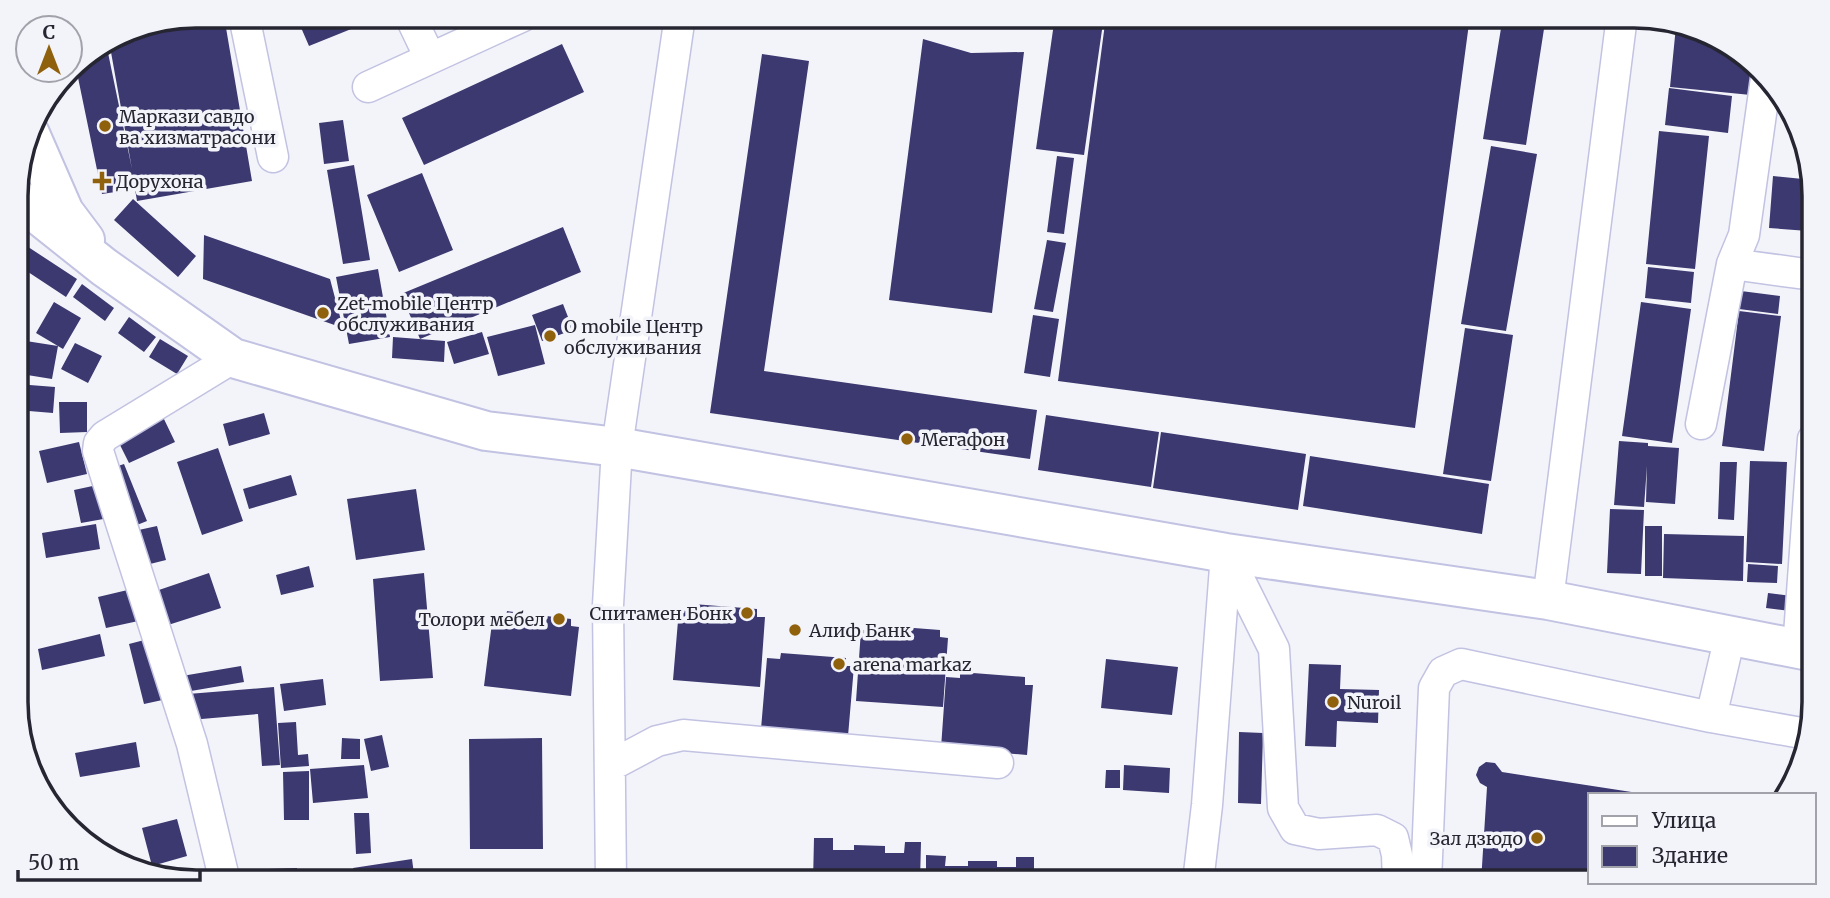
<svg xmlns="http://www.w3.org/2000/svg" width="1830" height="898" viewBox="0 0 1830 898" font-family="Merriweather,serif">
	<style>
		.building { fill: #3c3870 }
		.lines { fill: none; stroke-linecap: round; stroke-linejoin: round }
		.street-casing { stroke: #c2c2e2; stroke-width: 33 }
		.secondary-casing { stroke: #c2c2e2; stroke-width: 42 }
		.street { stroke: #fff; stroke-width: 30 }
		.secondary { stroke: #fff; stroke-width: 38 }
		.poi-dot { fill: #90610c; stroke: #f3f4fa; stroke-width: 2.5 }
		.labels { text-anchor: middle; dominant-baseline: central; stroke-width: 7; stroke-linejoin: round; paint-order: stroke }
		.poi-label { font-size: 18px; fill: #262632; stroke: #f3f4fa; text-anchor: start }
		.rim { fill: none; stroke: #262632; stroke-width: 3.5 }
	</style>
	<rect width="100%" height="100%" fill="#f3f4fa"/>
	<path class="building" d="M196,16H224L252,181L137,201L135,189L102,194L75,63L106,43L132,169L109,41L128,29Z
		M296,16H375L376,19L309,46Z
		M1055,16H1104L1084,155L1036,149Z
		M1106,16H1470L1415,428L1058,381Z
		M1503,16H1546L1526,145L1483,139Z
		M1676,26L1713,34L1763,75L1761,96L1670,87Z
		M923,39L971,53L1024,52L992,313L889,300Z
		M562,44L584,92L424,165L402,118Z
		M762,54L809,61L764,371L1037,410L1030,459L710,413Z
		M1669,88L1732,96L1728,133L1665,125Z
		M343,120L349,161L324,164L319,123Z
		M1659,131L1709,136L1695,269L1646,264Z
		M1491,146L1537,154L1506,331L1461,324Z
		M1057,156L1074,158L1064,234L1047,232Z
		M354,165L370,260L343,264L327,170Z
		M422,173L453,250L399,272L367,195Z
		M1773,176L1813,180L1808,231L1769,228Z
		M133,199L196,256L178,277L114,220Z
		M563,227L581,272L420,339L401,294Z
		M204,235L330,279L343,328L203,279Z
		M16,239L77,279L66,297L16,264Z
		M1047,240L1066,243L1053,312L1034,309Z
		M1648,267L1694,272L1691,303L1645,298Z
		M378,269L390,337L349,344L336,277Z
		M82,284L114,308L105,321L73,297Z
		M1741,291L1780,296L1778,314L1739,309Z
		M54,302L81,318L63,349L36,333Z
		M1641,302L1691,309L1672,443L1622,436Z
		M563,304L573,330L542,341L532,315Z
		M1739,311L1781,316L1764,451L1722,446Z
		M1033,315L1059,319L1050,377L1024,373Z
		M129,317L156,337L144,352L118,333Z
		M535,325L545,364L498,376L487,337Z
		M1465,328L1513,335L1491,481L1443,474Z
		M482,332L489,354L454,364L447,342Z
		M393,337L445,341L444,362L392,358Z
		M160,339L188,356L177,374L149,357Z
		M26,341L58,346L52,379L21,374Z
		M75,343L102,356L88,383L61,369Z
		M17,384L55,387L53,413L17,410Z
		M59,402H87V432L60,433Z
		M264,413L270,434L229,446L223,424Z
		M1046,415L1159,432L1151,487L1038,470Z
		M163,417L175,442L129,463L117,439Z
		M1161,432L1306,454L1298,510L1153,488Z
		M1619,441L1648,443V446L1679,448L1675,504L1646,502L1647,466L1644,507L1614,505Z
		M79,442L87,474L47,483L39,451Z
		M218,448L243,521L202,535L177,462Z
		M1310,456L1489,484L1482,534L1303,506Z
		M1750,461L1787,462L1782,564L1746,562Z
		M1720,462H1737L1734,520L1718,519Z
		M124,464L147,521L132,527L109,469Z
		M291,475L297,495L249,509L243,489Z
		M102,484L109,518L81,523L74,490Z
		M416,489L425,550L356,560L347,499Z
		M1610,509L1644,510L1641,574L1607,573Z
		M96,524L100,549L46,558L42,533Z
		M157,526L166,560L142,566L134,531Z
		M1645,526H1662V576H1645Z
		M1664,534L1744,536L1743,581L1663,578Z
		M19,549L26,581L17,583V550Z
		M1748,564L1778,566L1777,583L1747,582Z
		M309,566L314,587L281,595L276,575Z
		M209,573L221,608L165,626L153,592Z
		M424,573L433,678L380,681L373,579Z
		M136,588L143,620L106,628L98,597Z
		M1768,593L1792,596L1791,611L1766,608Z
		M693,604L757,609V617H765L760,687L673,680L679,609L692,610Z
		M507,611L571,619V626L579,627L571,696L484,686L493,615L506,617Z
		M875,625L940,630V637L948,638L943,707L856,701L861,630L875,631Z
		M100,634L105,656L42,670L38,649Z
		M152,638L167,699L144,704L129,644Z
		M781,653L846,658L845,666H854L848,736L761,729L767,658L780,659Z
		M1106,659L1178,667L1172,715L1101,708Z
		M1309,664L1341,665L1340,689L1379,690L1378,723L1337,721L1336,747L1305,746Z
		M241,666L244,682L185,692L182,676Z
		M960,672L1025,677V685H1033L1027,755L941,748L946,677L960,678Z
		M323,679L326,705L284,711L280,684Z
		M274,687L280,765L262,766L258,714L190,720L188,694Z
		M296,722L298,755L308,754L309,766L281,768L278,723Z
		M1239,732L1263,733L1261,804L1238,803Z
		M382,735L389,767L371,771L364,739Z
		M342,738L360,739V759H341Z
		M542,738L543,849H470L469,739Z
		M136,742L140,767L80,777L75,753Z
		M1486,762L1495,763L1502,772L1638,793V795H1590V882H1481L1487,787L1480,783L1476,775L1479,767Z
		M364,765L368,798L313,803L310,769Z
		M1124,765L1170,768L1169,793L1123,790Z
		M1106,770H1120V788H1105Z
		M309,771V820H284L283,772Z
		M354,813H369L371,853L356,854Z
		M177,819L187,856L152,866L142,828Z
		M814,838H833V850H854V845L885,846V853H904L905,842H921L920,882H813Z
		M926,855L946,856L945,866H968V861H997V867H1016V857H1034V882H926Z
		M412,859L415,882H356L353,868Z
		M297,868L298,882H237V870Z"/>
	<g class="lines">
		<g class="street-casing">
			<path id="street" d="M244,16L273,157
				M410,16L430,58
				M368,87L523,16
				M1732,264L1813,275
				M1701,424L1732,264L1744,235L1766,78
				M1226,553L1274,649L1283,808L1295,829L1319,834L1377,830L1393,838L1397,855L1398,882
				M1548,600L1622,16
				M1798,649L1813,439
				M1711,717L1730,636
				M610,766L657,741L683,735L998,763
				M225,882L192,744L98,451L99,443L105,436L233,358
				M611,882L608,605L617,447L680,16
				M1198,882L1207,805L1226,554
				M1426,882L1434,688L1443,672L1461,664L1711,717L1807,734"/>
		</g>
		<g class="secondary-casing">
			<path id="secondary" d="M30,134L64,212L85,240
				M16,197L104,267L233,358L486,431L617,447L1226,553L1548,600L1814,652"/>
		</g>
		<use href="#street" class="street"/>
		<use href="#secondary" class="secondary"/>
	</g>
	<g class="poi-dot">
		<circle cx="105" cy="126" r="7"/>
		<path d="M98.5 170.5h7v7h7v7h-7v7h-7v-7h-7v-7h7z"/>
		<circle cx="323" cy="313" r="7"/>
		<circle cx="550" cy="336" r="7"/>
		<circle cx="907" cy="439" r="7"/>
		<circle cx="747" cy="613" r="7"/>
		<circle cx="559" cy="619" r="7"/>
		<circle cx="795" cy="630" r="7"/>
		<circle cx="839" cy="664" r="7"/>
		<circle cx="1333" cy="702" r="7"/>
		<circle cx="1537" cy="838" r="7"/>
	</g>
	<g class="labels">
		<g class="poi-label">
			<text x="119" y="116">Маркази савдо<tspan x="119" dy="21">ва хизматрасони</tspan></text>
			<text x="116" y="181">Дорухона</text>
			<text x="337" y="303">Zet-mobile Центр<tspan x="337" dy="21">обслуживания</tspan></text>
			<text x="564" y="326">O mobile Центр<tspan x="564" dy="21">обслуживания</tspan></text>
			<text x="921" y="439">Мегафон</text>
			<text x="733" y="613" text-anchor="end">Спитамен Бонк</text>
			<text x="545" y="619" text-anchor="end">Толори мебел</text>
			<text x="809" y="630">Алиф Банк</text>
			<text x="853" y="664">arena markaz</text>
			<text x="1347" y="702">Nuroil</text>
			<text x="1523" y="838" text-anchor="end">Зал дзюдо</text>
		</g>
	</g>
	<path d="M0 0H1830V898H0ZM196 28H1634A168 168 0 0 1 1802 196V702A168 168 0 0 1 1634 870H196A168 168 0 0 1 28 702V196A168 168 0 0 1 196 28Z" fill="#f3f4fa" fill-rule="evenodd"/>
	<path class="rim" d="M196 28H1634A168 168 0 0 1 1802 196V702A168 168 0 0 1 1634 870H196A168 168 0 0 1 28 702V196A168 168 0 0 1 196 28Z"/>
	<rect x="1588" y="793" width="228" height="91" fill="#f3f4fa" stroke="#a1a2aa" stroke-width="2"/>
	<rect x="1602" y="816" width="35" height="10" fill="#ffffff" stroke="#a1a2aa" stroke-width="2"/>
	<text x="1652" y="828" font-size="21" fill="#262632">Улица</text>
	<rect x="1602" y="846" width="35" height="21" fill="#3c3870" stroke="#a1a2aa" stroke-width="2"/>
	<text x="1652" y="863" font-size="21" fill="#262632">Здание</text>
	<g transform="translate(49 49)"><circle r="33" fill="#f3f4fa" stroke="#a1a2aa" stroke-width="2"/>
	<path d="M0-5L12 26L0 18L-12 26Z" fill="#90610c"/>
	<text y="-10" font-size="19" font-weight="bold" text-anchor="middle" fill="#262632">С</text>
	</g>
	<path d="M18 870v10h182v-10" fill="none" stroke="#262632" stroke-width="3.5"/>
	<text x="28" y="870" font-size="21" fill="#262632" stroke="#f3f4fa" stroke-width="5" paint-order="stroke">50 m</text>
</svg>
